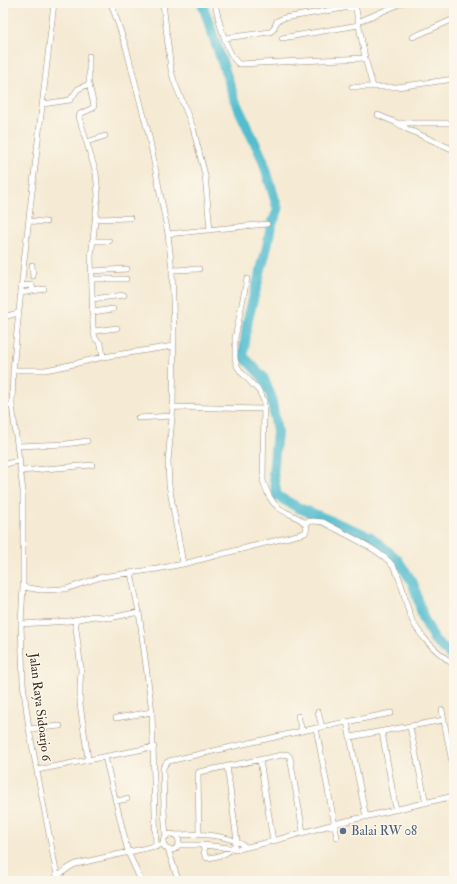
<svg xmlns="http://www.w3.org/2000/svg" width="457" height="884" viewBox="0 0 457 884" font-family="'IM FELL Double Pica',serif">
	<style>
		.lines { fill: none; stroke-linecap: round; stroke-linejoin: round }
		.river { stroke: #52bcce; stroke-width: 10 }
		.minor-casing { stroke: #988a78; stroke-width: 6 }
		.minor { stroke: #fff; stroke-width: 5 }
		.service-dot { fill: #5c6f8a; stroke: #fbf7ec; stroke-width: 1.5 }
		.labels { text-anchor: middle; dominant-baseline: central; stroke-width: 3; stroke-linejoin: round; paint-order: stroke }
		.street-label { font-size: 13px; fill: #3b2a1e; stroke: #fbf7ec }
		.service-label { font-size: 13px; fill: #4e5e75; stroke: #fbf7ec; text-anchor: start }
	</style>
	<rect width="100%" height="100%" fill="#fbf7ec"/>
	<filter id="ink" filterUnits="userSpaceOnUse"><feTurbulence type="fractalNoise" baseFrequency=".025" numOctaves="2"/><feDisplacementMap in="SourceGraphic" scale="8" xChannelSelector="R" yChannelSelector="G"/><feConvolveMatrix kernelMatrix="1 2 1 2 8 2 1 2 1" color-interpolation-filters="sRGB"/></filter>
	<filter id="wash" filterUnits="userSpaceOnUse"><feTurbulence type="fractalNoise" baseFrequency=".012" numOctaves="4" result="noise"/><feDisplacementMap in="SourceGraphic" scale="16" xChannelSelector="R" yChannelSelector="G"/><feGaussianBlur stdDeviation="0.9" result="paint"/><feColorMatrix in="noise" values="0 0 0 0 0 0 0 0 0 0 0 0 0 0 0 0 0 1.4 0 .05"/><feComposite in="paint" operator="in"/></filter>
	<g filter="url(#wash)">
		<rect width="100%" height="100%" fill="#f5ead3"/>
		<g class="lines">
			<path class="river" d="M202,3L236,103L263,160L278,210L271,226L267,247L248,319L243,356L263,377L271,396L277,432L273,473L277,496L299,508L371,537L397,559L413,583L423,617L434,639L454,659"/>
		</g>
	</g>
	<g filter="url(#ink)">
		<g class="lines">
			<g class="minor-casing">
				<path id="minor" d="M54,3L24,261L13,370L12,405L23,491V587L21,624L23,683L29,729L58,881
					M111,3L126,47L149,136L168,234L172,270L174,332L173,407L168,461L169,485L183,564
					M163,3L171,70L174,81L193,128L205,175L210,230
					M215,3C218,18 227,56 239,64L365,58
					M355,4L365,58L373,87
					M358,22L402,3
					M413,37L454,19
					M225,38L270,32L273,30L277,21L284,18L356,6
					M282,38L359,25
					M89,56V84L94,106L93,108L80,114L79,117L96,173L98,195L91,257L93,327L95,338L101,344L103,357
					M352,87H397L454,79
					M43,104L70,100L78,89L89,84
					M378,115L397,123H454
					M397,123L407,129L454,150
					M87,142L105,136
					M95,219L130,218
					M29,221L46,222
					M168,234L267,224
					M92,241H109
					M32,265L33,276
					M172,270L199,269
					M91,271L127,269
					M92,279H126
					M21,286L32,285L33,291
					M21,293L44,289
					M92,299L124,295
					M93,312L113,309
					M3,317L18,313
					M94,331L117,328
					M13,370H45L61,367L103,357L173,346
					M3,406L12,405
					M173,407L264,409
					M138,418L172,416
					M17,446L66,444L87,441
					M3,465L20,460
					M21,471L92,465
					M304,522L313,521L323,522C341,532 383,551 393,566C402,579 404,597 409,612C416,635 436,651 454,665
					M131,573L139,612L152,712L156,847
					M23,587L41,590L66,589L101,577L157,569L183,564L305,533L307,528C304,517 288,515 279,508C270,502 267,491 263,481L264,401L259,391L241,372L237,366L235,359V338L247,279
					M75,620L81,670L80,685V704L88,759
					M21,624L69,621L94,616L110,618L139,612
					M442,710L454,773
					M318,712L322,727
					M298,716L302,731
					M116,718L152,712
					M347,722L366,817
					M410,727L426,803
					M316,728L337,837
					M29,729L60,726
					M382,732L396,810
					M350,737L444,720
					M105,757L128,852L141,881
					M260,760L273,841
					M37,770L154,747
					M116,801L127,799
					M199,834L198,774L199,772L287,754L290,757L303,832
					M163 842a8 8 0 1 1 16 0a8 8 0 1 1-16 0Z
					M174,835C197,834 227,833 246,847
					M166,837L164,810L163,768L166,763L169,761L302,731L391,713
					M178,845H203L239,849L273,841L334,824L454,796
					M203,845L205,856L207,858C220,857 232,852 237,841L227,766
					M168,849L178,880
					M50,881C60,877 65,868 76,864L164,844"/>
			</g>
			<use href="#minor" class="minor"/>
		</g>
	</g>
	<circle class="service-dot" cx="343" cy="831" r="4"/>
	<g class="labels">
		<g class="street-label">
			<text transform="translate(40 707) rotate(83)">Jalan Raya Sidoarjo 6</text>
		</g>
		<g class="service-label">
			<text x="351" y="831">Balai RW 08</text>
		</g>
	</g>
	<rect width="457" height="884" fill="none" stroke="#fbf7ec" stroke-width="16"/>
</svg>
